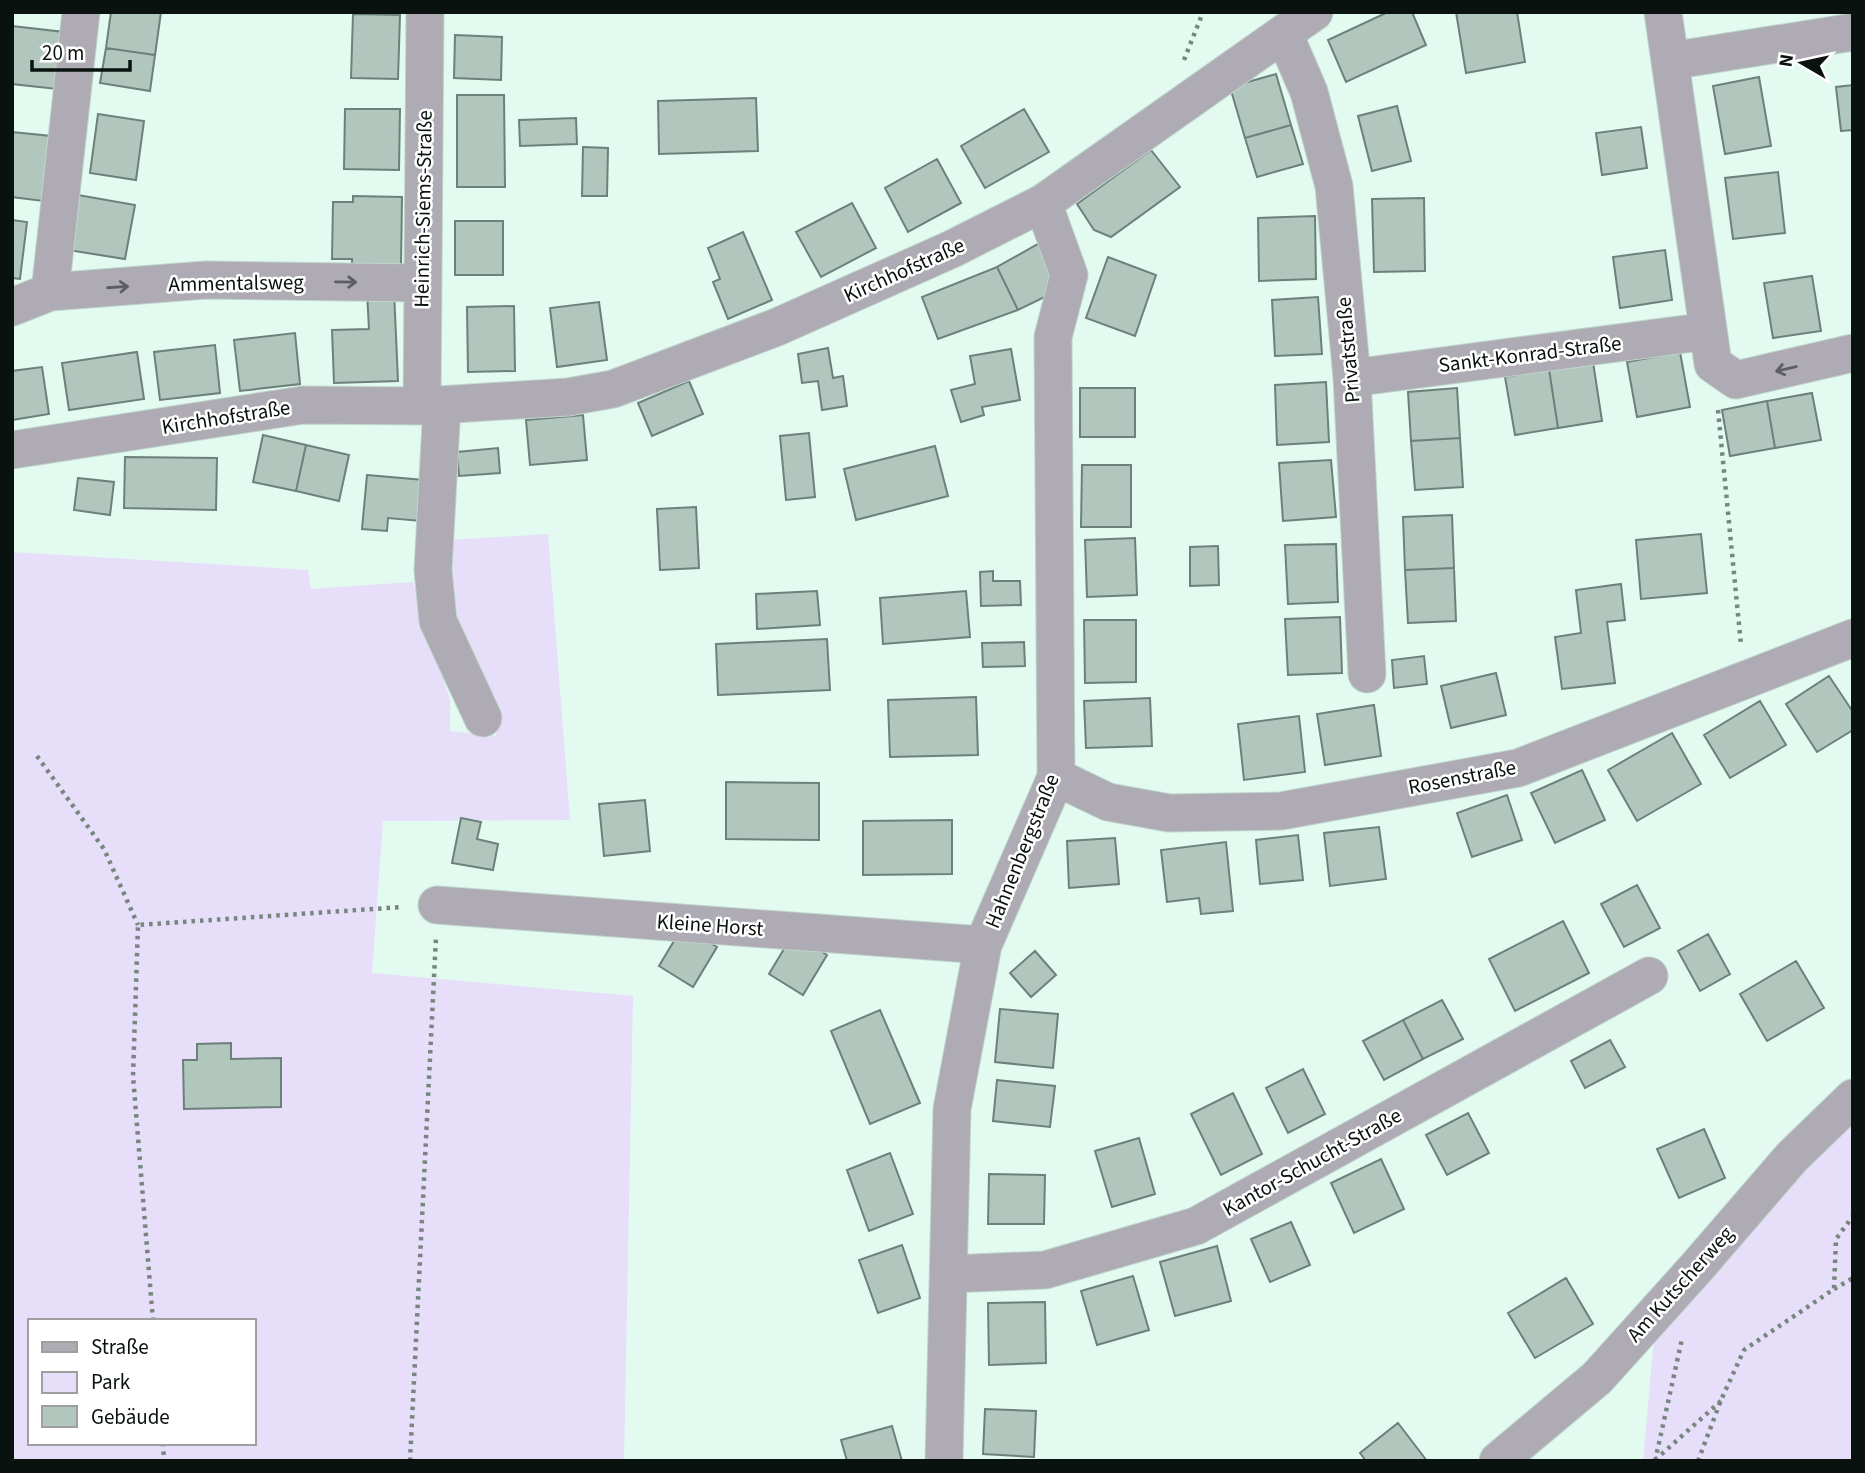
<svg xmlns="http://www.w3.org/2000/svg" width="1865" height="1473" viewBox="0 0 1865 1473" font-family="'Source Sans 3',sans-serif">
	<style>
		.green { fill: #e7def9; fill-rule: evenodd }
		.building { fill: #b1c7be; stroke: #6c8179; stroke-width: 2 }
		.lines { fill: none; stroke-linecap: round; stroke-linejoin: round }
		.street-casing { stroke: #bfd5cc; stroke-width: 39 }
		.path { stroke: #778780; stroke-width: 4.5; stroke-dasharray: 3.5 5; stroke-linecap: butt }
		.street { stroke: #aeabb4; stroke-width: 37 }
		.oneway { stroke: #5c5e62 }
		.labels { text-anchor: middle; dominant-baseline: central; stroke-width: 5; stroke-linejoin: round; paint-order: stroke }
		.street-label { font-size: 21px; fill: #0a120f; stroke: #fff }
	</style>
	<rect width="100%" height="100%" fill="#e2faf0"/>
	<path class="green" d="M548,534L570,820L383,821L372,973L633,996L624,1461H12V552L308,570L311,589L413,582L450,700V731L496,736L497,709L450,614L449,540ZM30,1321H254V1443H30Z
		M1853,1117V1461H1643L1654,1338L1804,1166Z"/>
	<path class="building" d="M111,12H161L155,55L106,48Z
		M1388,12H1412L1426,45L1346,82L1328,40Z
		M1456,12H1517L1525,62L1466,73Z
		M353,14L400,15L398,79L351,78Z
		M12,26L64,32L57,89L12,84Z
		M455,35L502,37L501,80L454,78Z
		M106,48L155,55L150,91L100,83Z
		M1276,74L1291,125L1245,138L1230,87Z
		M1759,77L1771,146L1725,154L1713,86Z
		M1853,85V130L1841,131L1836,87Z
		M457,95H504L505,187H457Z
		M756,98L758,151L659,154L658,101Z
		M1397,106L1411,161L1372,171L1358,116Z
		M345,109H400L399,170L344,169Z
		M1024,109L1049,152L985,188L961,146Z
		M98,114L144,121L136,180L90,173Z
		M576,118L577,144L520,146L519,120Z
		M1291,125L1303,164L1257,177L1245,138Z
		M1641,127L1647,168L1602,175L1596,133Z
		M12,132L51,136L43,201L12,197Z
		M583,147L608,148L607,196H582Z
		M1151,150L1180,187L1111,237L1094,230L1077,204Z
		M937,159L961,203L908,232L885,188Z
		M1778,172L1785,233L1733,239L1725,178Z
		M78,195L135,205L125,259L68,250Z
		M353,196L402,197L401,266L352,265V259H332L333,202H353Z
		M1424,198L1425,271L1374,272L1372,199Z
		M852,203L876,248L821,277L796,232Z
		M1315,216L1316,279L1259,281L1258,218Z
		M12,220L27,222L20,279L12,278Z
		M455,221H503V275H455Z
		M743,232L772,300L728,319L713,282L720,279L708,248Z
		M1038,244L1061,289L1018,310L997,267Z
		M1665,250L1672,300L1620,308L1613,257Z
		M1108,257L1156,275L1135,336L1086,318Z
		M997,267L1018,310L938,339L922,297Z
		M1812,276L1821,331L1773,338L1764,283Z
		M394,291L398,381L334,383L332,330L369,329L367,292Z
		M1318,297L1322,354L1275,356L1272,300Z
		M599,302L607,360L557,367L550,308Z
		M514,306L515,371L468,372L467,307Z
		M295,333L300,384L240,391L234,340Z
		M215,345L220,393L160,400L154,352Z
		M828,348L833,378L843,376L847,406L822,410L818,381L802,383L798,354Z
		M1011,349L1020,400L982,407L984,415L961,422L951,390L975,384L970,356Z
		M137,352L144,399L69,410L62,363Z
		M1680,352L1690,407L1637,417L1627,362Z
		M1593,362L1602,421L1558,428L1549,369Z
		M42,367L49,414L12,420V371Z
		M1549,369L1558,428L1515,435L1505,377Z
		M689,381L703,414L652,436L638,403Z
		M1326,382L1329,442L1277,445L1275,385Z
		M1080,388H1135V437H1080Z
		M1457,388L1460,438L1411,441L1408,392Z
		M1812,393L1821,440L1775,448L1767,401Z
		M1767,401L1775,448L1730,456L1722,410Z
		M583,415L587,460L530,465L526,420Z
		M809,433L815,497L786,500L780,436Z
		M263,435L306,445L296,491L253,482Z
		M1460,438L1463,487L1415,490L1411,441Z
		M306,445L349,455L339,501L296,491Z
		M935,446L948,496L856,520L844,469Z
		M498,448L500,473L459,476L457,452Z
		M125,457L217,458L216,510L124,508Z
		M1331,460L1336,517L1283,521L1279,463Z
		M1082,465H1131V527H1081Z
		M367,475L424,480L421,521L388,518L387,531L362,529Z
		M78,478L114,482L110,515L74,510Z
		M696,507L699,568L660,570L657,509Z
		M1452,515L1454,568L1405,570L1403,517Z
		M1701,534L1707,593L1641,599L1636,540Z
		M1135,538L1137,595L1087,597L1085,540Z
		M1336,544L1338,602L1288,604L1285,545Z
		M1218,546L1219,585L1190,586V547Z
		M1454,568L1456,621L1408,623L1405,570Z
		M993,571V581H1020L1021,605L981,606L980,572Z
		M1621,584L1625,620L1607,622L1615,683L1562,689L1555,637L1581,633L1576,590Z
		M817,591L820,625L757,629L756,594Z
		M966,591L970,637L883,644L880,598Z
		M1340,617L1342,673L1288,675L1285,619Z
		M1084,620H1136V682L1085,683Z
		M827,639L830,690L718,695L716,644Z
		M1024,642L1025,666L983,667L982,643Z
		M1424,656L1427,684L1394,688L1392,660Z
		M1496,673L1506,715L1451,728L1441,686Z
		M1829,676L1853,712V730L1817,752L1786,704Z
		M976,697L978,755L890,757L888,700Z
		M1150,698L1152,746L1086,748L1084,701Z
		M1760,701L1786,745L1730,778L1704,735Z
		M1374,705L1381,756L1325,765L1317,714Z
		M1299,716L1305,772L1244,780L1238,724Z
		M1672,733L1701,784L1637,821L1608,770Z
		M1582,770L1605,820L1555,843L1531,793Z
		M726,782L819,783V840L726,839Z
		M1507,795L1522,840L1472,857L1457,813Z
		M645,800L650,851L604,856L599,804Z
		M461,818L481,822L477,839L498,844L493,870L452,863Z
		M952,820V874L863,875V821Z
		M1379,827L1386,879L1330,886L1324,833Z
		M1298,835L1303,880L1260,884L1256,840Z
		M1115,838L1119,884L1069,888L1067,841Z
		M1226,842L1233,911L1201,914L1199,898L1167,902L1161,850Z
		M1637,885L1660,928L1624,947L1601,904Z
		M1563,921L1589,973L1515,1011L1489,959Z
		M683,926L717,947L693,987L659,966Z
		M793,934L827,955L803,995L769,974Z
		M1708,934L1730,974L1700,991L1678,951Z
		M1035,951L1056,975L1031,997L1010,973Z
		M1796,961L1824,1008L1767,1041L1740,994Z
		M1442,1000L1463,1039L1423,1059L1403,1020Z
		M1000,1009L1058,1014L1053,1068L995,1062Z
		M880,1010L920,1103L870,1124L831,1031Z
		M1403,1020L1423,1059L1384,1080L1363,1041Z
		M1610,1040L1625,1067L1585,1088L1571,1061Z
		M231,1043V1059L281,1058V1107L184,1109L183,1060H197V1044Z
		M1303,1069L1325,1114L1288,1133L1266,1088Z
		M997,1080L1055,1086L1050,1127L993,1121Z
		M1233,1093L1262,1154L1221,1175L1191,1114Z
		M1468,1113L1489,1153L1447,1175L1426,1135Z
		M1704,1129L1725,1178L1679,1198L1657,1149Z
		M1139,1138L1155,1194L1112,1207L1095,1151Z
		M890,1153L913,1214L869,1231L847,1170Z
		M1381,1159L1404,1209L1354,1233L1331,1183Z
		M989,1174L1045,1175L1044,1224H988Z
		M1291,1222L1310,1265L1270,1282L1251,1239Z
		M902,1245L920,1298L878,1313L859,1260Z
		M1217,1246L1231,1301L1175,1316L1160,1262Z
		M1133,1276L1149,1330L1097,1345L1081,1291Z
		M1566,1278L1593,1324L1535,1358L1508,1313Z
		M1045,1302L1046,1363L989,1365L988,1303Z
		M985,1409L1036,1411L1034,1457L983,1454Z
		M1398,1423L1427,1461H1366L1360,1453Z
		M892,1426L902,1461H847L841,1440Z"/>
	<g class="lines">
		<g class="street-casing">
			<path id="street" d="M1663,12L1713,364L1736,380L1853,353
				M1284,34L1309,92L1334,186L1352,378L1367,674
				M1670,61L1853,32
				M50,292L206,280L422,283
				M12,307L50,292L81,12
				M1352,378L1708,331
				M442,405L433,570L438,621L483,718
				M422,406L425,12
				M12,450L303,405L422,406L568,397L613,389L777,327L952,249L1043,203L1314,12
				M1056,777L1108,802L1169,813L1281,811L1518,768L1853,638
				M437,905L983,945
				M949,1274L1045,1270L1196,1226L1649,976
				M944,1461L952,1109L983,945L1056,777L1053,337L1069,275L1043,203
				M1498,1461L1597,1378L1697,1267L1792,1157L1853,1098"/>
		</g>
		<path class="path" d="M1184,60L1203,12
			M1718,410L1741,645
			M37,756L104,849L138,925
			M1834,1289L1853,1278
			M153,1321L133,1076L138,925L402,907
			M163,1443L164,1461
			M1655,1460L1721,1401
			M410,1461L436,937
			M1655,1461L1682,1339
			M1698,1461L1721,1400L1744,1350L1834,1289L1836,1239L1853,1216"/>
		<use href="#street" class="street"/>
	</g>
	<defs><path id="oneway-shaft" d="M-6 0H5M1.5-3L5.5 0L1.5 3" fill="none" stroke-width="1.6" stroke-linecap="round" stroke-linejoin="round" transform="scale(1.75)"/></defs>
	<g class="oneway">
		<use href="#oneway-shaft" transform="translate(346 282) rotate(1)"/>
		<use href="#oneway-shaft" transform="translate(118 287) rotate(-4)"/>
		<use href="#oneway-shaft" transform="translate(1786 369) rotate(167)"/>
	</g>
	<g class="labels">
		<g class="street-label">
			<text transform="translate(423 209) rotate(-89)">Heinrich-Siems-Straße</text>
			<text transform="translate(904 270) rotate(-24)">Kirchhofstraße</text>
			<text transform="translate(236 283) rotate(-1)">Ammentalsweg</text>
			<text transform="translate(1348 350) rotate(-95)">Privatstraße</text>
			<text transform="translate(1530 354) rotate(-7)">Sankt-Konrad-Straße</text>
			<text transform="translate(226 417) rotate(-9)">Kirchhofstraße</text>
			<text transform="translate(1462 777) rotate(-11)">Rosenstraße</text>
			<text transform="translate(1022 851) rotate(-68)">Hahnenbergstraße</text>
			<text transform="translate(710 925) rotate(4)">Kleine Horst</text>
			<text transform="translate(1312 1162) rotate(-29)">Kantor-Schucht-Straße</text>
			<text transform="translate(1680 1284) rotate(-48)">Am Kutscherweg</text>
		</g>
	</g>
	<rect width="1865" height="1473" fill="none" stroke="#0a120f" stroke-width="28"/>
	<rect x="28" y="1319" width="228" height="126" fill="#ffffff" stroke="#9da09f" stroke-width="2"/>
	<rect x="42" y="1342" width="35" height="10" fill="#aeabb4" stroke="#9da09f" stroke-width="2"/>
	<text x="91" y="1354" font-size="21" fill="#0a120f">Straße</text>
	<rect x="42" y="1372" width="35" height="21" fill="#e7def9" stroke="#9da09f" stroke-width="2"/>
	<text x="91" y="1389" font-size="21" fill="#0a120f">Park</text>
	<rect x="42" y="1406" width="35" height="21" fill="#b1c7be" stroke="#9da09f" stroke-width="2"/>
	<text x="91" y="1424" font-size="21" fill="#0a120f">Gebäude</text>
	<g transform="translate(1802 63) rotate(279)" stroke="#ffffff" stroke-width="5" paint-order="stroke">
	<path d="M0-5L12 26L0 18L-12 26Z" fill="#0a120f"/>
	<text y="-10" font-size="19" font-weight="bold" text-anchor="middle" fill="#0a120f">N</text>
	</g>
	<path d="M32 60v10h98v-10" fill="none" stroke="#0a120f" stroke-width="3.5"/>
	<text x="42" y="60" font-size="21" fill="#0a120f" stroke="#ffffff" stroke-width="5" paint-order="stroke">20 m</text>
</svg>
